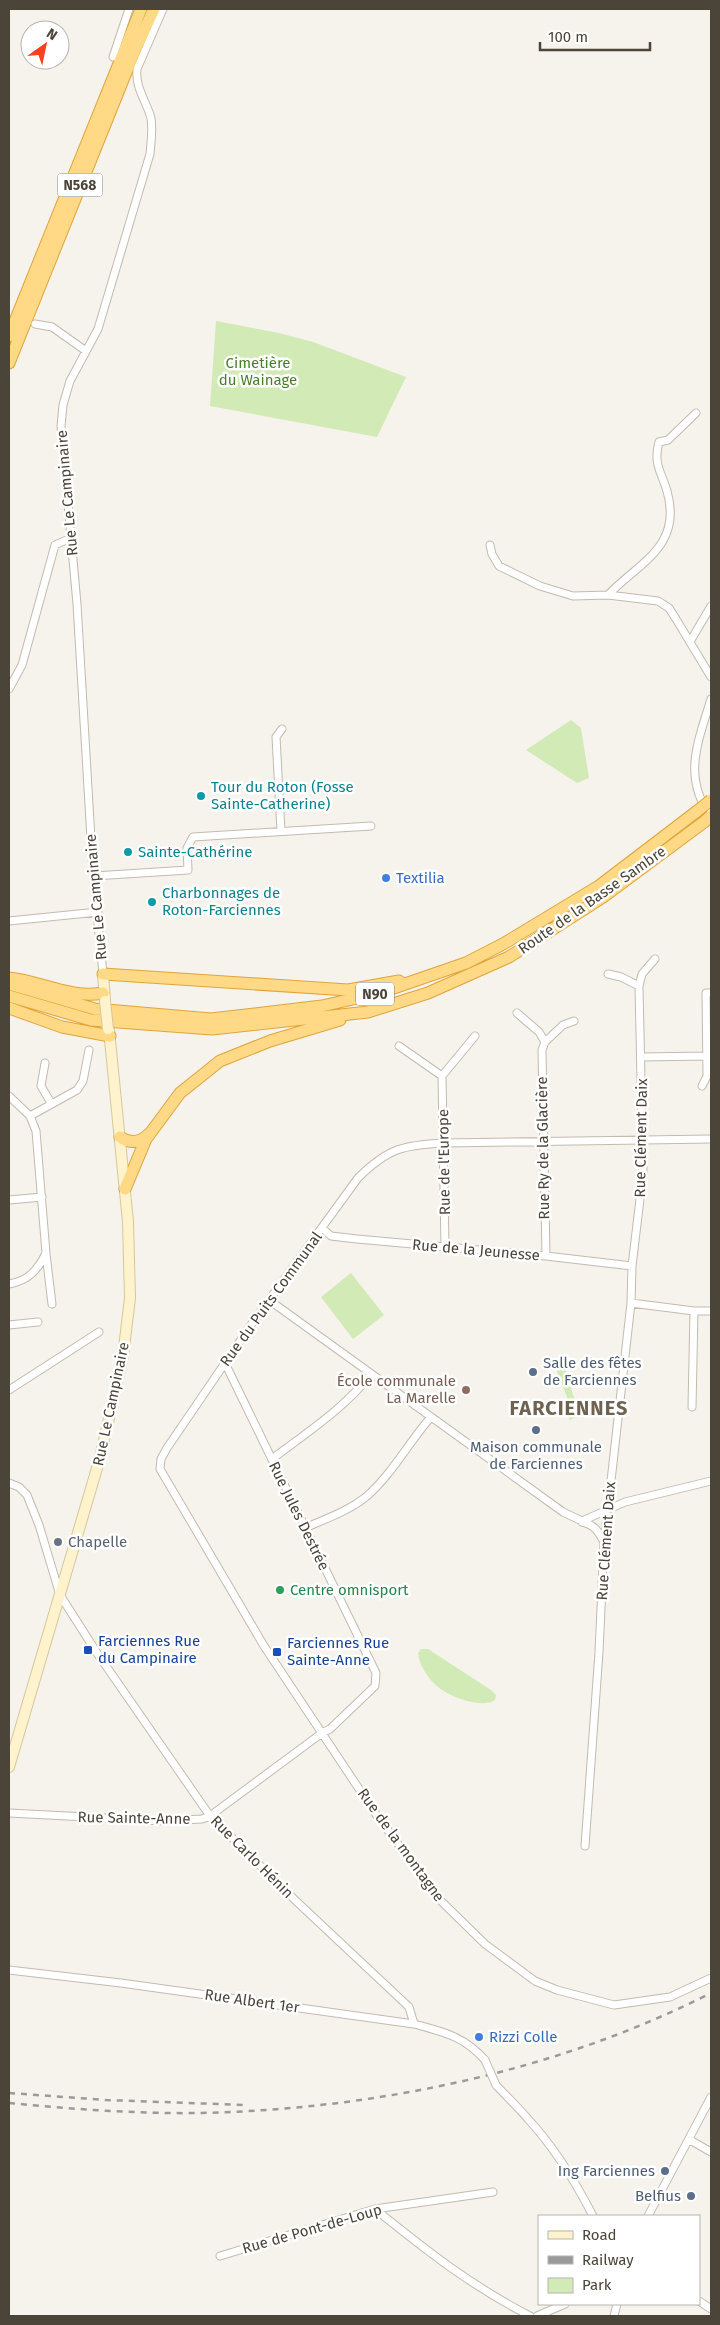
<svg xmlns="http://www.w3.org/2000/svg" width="720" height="2325" viewBox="0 0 720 2325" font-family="'Fira Sans',sans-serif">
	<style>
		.green { fill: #d2eab5 }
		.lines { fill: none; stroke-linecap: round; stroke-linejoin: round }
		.minor-casing { stroke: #c2bbae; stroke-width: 9 }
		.secondary-casing { stroke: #d6c79b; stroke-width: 12 }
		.trunk-casing { stroke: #e0a43c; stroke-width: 13 }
		.minor { stroke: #fff; stroke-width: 7 }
		.secondary { stroke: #fff3cd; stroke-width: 10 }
		.trunk { stroke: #ffd985; stroke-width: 11 }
		.rail { stroke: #9a9a9a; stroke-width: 2.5; stroke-dasharray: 6 6; stroke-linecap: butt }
		.minor-bridge-casing { stroke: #c2bbae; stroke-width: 9; stroke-linecap: butt }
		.secondary-bridge-casing { stroke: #d6c79b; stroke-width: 12; stroke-linecap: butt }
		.trunk-bridge-casing { stroke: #e0a43c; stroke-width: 13; stroke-linecap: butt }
		.minor-bridge { stroke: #fff; stroke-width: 7 }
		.secondary-bridge { stroke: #fff3cd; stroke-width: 10 }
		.trunk-bridge { stroke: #ffd985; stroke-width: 11 }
		.culture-dot { fill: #0f9aa8; stroke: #fff; stroke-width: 2 }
		.shop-dot { fill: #3f7fe0; stroke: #fff; stroke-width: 2 }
		.service-dot { fill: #5c6f8a; stroke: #fff; stroke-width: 2 }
		.education-dot { fill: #8d6e63; stroke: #fff; stroke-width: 2 }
		.worship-dot { fill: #6b7280; stroke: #fff; stroke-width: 2 }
		.leisure-dot { fill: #2e9e5b; stroke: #fff; stroke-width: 2 }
		.transit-dot { fill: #1a4fb4; stroke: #fff; stroke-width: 2 }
		.labels { text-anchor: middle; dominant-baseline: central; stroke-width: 5; stroke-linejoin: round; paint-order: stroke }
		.shield { fill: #fff; stroke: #817c74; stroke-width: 1 }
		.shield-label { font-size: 14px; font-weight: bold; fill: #4b4439 }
		.park-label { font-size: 15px; fill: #4a7f2a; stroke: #fff }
		.street-label { font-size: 15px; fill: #4b4439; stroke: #fff }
		.culture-label { font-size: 15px; fill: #0d838f; stroke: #fff; text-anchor: start }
		.shop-label { font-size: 15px; fill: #366cbe; stroke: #fff; text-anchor: start }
		.service-label { font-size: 15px; fill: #4e5e75; stroke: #fff; text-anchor: end }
		.education-label { font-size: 15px; fill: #785e54; stroke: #fff; text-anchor: end }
		.worship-label { font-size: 15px; fill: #5b616d; stroke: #fff; text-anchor: start }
		.leisure-label { font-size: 15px; fill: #27864d; stroke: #fff; text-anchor: start }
		.transit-label { font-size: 15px; fill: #164399; stroke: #fff; text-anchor: start }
		.district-label { font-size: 20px; font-weight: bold; letter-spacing: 1px; fill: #6e6250; stroke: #fff }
	</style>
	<rect width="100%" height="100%" fill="#f6f3ec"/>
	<path class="green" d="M216,321L279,333L313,342L406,377L377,437L210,406Z
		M571,720L581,728L589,778L577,783L526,750Z
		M351,1273L384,1315L353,1339L321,1297Z
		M564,1364L573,1395L584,1415L569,1420L567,1397L555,1366Z
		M421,1649H428L491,1690L496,1695L495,1700C482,1709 450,1697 438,1687C429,1680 419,1665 418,1653Z"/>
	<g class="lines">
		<g class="minor-casing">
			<path id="minor" d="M113,57L129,9
				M35,324L52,327L86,351
				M490,545L492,554L499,566L540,586L573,596L608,595L658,601L669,608L676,619L711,677
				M608,595C638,563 683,547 667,491C661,471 653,464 659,442L668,440L696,413
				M691,640L711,606
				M9,689L22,665L55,545L71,538
				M711,699C698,742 682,777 711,817
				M281,831L276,737L282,729
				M94,876L188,870L187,848L193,837L371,826
				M9,921L98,912
				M103,974L93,872L77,604L61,426L63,405L70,381L98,329L150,154C151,142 153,130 151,118C146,100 135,88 137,69L163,9
				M608,974L621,977L639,986L642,974L655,959
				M517,1013L539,1032L545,1042L563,1025L574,1021
				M545,1042L542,1050L546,1256
				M399,1046L442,1076L475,1036
				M641,1057L706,1056
				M45,1063L41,1086L51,1103
				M442,1076L445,1247
				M702,1086L707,1076L706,993H711
				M9,1096L30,1116L36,1131L46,1253C38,1270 28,1281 9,1284
				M30,1116L77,1090L83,1081L89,1050
				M711,1139L444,1143C404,1145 388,1148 358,1178L253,1322L167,1448L161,1459L160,1469L264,1646L375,1813L439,1899L485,1944L535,1981L557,1990L614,2005L670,1997L711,1978
				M9,1200L42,1197
				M322,1228L331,1236L357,1239L546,1256L632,1266
				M46,1254L52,1304
				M269,1300L563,1512L582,1521L625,1502L711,1481
				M631,1303L694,1311H711
				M9,1325L38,1322
				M9,1390L99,1332
				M692,1407L694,1311
				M272,1459C306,1433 345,1408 371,1374
				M9,1483L19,1487L27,1495L39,1525L60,1595L97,1653L210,1816L295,1900L409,2007L414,2024
				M582,1522C595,1525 598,1531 604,1542
				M305,1528C325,1519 349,1511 367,1496C392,1474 409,1442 431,1417
				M9,1813L164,1821L202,1819L210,1816L322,1733L330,1729L375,1686L376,1673L225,1363
				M585,1846L599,1652L604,1543L631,1303L632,1266L643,1174L639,986
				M9,1970L121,1983L414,2024C443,2032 464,2036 485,2060
				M496,2085C506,2096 518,2107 528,2119C555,2148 575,2181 593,2216
				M690,2140L711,2152
				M375,2209C427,2251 470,2285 530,2316
				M648,2216L711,2097
				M220,2256L375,2209L493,2192
				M699,2301L711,2309
				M537,2316L565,2304
				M614,2316L617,2304"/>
		</g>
		<g class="secondary-casing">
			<path id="secondary" d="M103,974L105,1000
				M9,1767L100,1458L123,1356L130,1298L128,1222L109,1030"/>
		</g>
		<g class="trunk-casing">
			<path id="trunk" d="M9,336L141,9
				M9,363L135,50L154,9
				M103,974L348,990L399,981
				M9,978C40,981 71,999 103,993
				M9,984L95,1009L211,1019L322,1006L379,993L466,963L503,944L599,886L696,812
				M9,996L91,1020L212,1029L368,1012L428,993L509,957L603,897L704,822
				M9,1008L62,1027L110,1036
				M120,1137C130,1144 140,1143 149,1134
				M125,1189L146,1139L180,1093L220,1061L270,1041L340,1020"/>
		</g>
		<use href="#minor" class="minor"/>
		<use href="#secondary" class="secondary"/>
		<use href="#trunk" class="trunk"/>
		<path class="rail" d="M9,2093L106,2100L246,2105
			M9,2103C72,2109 137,2114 201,2113C375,2109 555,2072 711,1993"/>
		<g class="minor-bridge-casing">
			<path id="minor-bridge" d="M485,2060L496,2085"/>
		</g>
		<g class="secondary-bridge-casing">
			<path id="secondary-bridge" d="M105,1001L108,1029"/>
		</g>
		<g class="trunk-bridge-casing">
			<path id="trunk-bridge" d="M696,812L711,800
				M704,822L711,816"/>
		</g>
		<use href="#minor-bridge" class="minor-bridge"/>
		<use href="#secondary-bridge" class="secondary-bridge"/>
		<use href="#trunk-bridge" class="trunk-bridge"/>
	</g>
	<g class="culture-dot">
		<circle cx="201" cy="796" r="5"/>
		<circle cx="128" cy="852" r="5"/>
		<circle cx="152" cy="902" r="5"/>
	</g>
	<g class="shop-dot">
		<circle cx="386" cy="878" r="5"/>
		<circle cx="479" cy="2037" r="5"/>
	</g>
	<g class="service-dot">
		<circle cx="533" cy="1372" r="5"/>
		<circle cx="536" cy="1430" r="5"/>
		<circle cx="665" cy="2171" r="5"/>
		<circle cx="691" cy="2196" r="5"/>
	</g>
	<circle class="education-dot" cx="466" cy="1390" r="5"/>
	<circle class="worship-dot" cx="58" cy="1542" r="5"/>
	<circle class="leisure-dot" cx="280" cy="1590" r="5"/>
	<g class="transit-dot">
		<rect x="83" y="1645" width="10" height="10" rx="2.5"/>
		<rect x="272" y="1647" width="10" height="10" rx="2.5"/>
	</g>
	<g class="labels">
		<g class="shield">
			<rect x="57.5" y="173.5" width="45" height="23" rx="4"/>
			<rect x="356" y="982.5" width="38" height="23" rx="4"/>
		</g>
		<g class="shield-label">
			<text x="80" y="185">N568</text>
			<text x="375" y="994">N90</text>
		</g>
		<g class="park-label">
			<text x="258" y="363">Cimetière<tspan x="258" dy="17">du Wainage</tspan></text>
		</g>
		<g class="street-label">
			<text transform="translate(67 493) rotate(-95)">Rue Le Campinaire</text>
			<text transform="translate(96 897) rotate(-95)">Rue Le Campinaire</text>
			<text transform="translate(592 900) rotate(-35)">Route de la Basse Sambre</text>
			<text transform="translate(641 1138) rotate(-89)">Rue Clément Daix</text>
			<text transform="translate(543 1148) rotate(-91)">Rue Ry de la Glacière</text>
			<text transform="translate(444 1162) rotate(-91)">Rue de l'Europe</text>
			<text transform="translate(476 1250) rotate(5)">Rue de la Jeunesse</text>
			<text transform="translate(271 1299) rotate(-54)">Rue du Puits Communal</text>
			<text transform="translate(111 1404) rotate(-78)">Rue Le Campinaire</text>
			<text transform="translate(299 1516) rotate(64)">Rue Jules Destrée</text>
			<text transform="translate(606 1541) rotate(-86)">Rue Clément Daix</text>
			<text transform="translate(134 1818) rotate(1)">Rue Sainte-Anne</text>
			<text transform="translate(401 1845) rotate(54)">Rue de la montagne</text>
			<text transform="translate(252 1857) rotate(45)">Rue Carlo Hénin</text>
			<text transform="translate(252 2001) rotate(8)">Rue Albert 1er</text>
			<text transform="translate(312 2229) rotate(-16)">Rue de Pont-de-Loup</text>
		</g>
		<g class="culture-label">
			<text x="211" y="787">Tour du Roton (Fosse<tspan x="211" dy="17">Sainte-Catherine)</tspan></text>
			<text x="138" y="852">Sainte-Cathérine</text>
			<text x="162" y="893">Charbonnages de<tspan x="162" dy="17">Roton-Farciennes</tspan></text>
		</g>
		<g class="shop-label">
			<text x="396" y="878">Textilia</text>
			<text x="489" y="2037">Rizzi Colle</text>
		</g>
		<g class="service-label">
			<text x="543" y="1363" text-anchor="start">Salle des fêtes<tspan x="543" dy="17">de Farciennes</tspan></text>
			<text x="536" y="1447" text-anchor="middle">Maison communale<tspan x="536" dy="17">de Farciennes</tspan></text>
			<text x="655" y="2171">Ing Farciennes</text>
			<text x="681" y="2196">Belfius</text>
		</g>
		<g class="education-label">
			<text x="456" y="1381">École communale<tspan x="456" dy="17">La Marelle</tspan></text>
		</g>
		<g class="worship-label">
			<text x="68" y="1542">Chapelle</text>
		</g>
		<g class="leisure-label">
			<text x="290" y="1590">Centre omnisport</text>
		</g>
		<g class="transit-label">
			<text x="98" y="1641">Farciennes Rue<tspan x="98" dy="17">du Campinaire</tspan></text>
			<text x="287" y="1643">Farciennes Rue<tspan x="287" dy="17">Sainte-Anne</tspan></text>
		</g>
		<g class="district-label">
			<text x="569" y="1408">FARCIENNES</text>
		</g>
	</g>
	<rect width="720" height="2325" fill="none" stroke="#4b4439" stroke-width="20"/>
	<rect x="538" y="2215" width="162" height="90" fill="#ffffff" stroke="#b7b4b0"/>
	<rect x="548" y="2231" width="25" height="8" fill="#fff3cd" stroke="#b7b4b0"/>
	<text x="582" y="2240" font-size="15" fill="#4b4439">Road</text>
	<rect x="548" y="2256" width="25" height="8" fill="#9a9a9a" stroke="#b7b4b0"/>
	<text x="582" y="2265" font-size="15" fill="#4b4439">Railway</text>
	<rect x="548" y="2278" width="25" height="15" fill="#d2eab5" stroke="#b7b4b0"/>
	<text x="582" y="2290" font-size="15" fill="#4b4439">Park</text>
	<g transform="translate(45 45) rotate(33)"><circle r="24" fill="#ffffff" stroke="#b7b4b0"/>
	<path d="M0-4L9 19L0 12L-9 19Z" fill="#fc3f1d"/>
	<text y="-8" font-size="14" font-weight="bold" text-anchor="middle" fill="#4b4439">N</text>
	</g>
	<path d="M540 42v8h110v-8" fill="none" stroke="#4b4439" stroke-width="2.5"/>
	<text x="548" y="42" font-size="15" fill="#4b4439" stroke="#ffffff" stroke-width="4" paint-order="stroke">100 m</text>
</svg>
